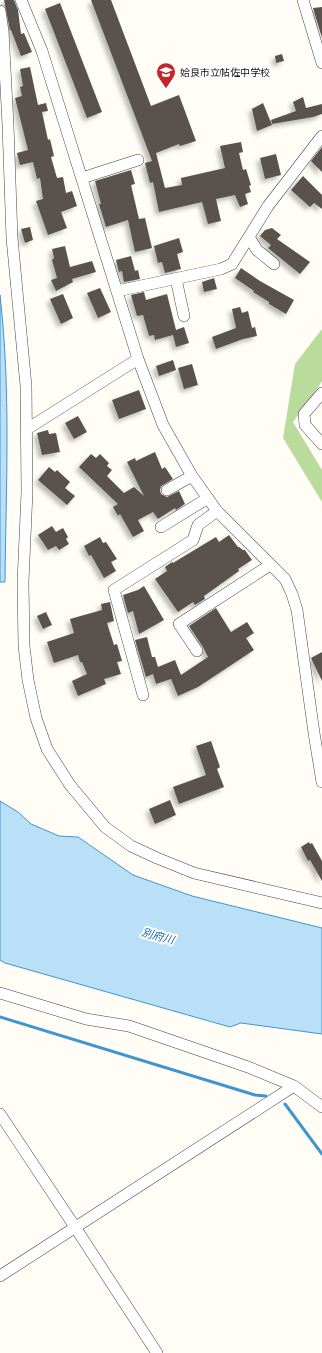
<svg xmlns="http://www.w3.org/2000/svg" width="322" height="1353" viewBox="0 0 322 1353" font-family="'PT Serif','Noto Sans JP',serif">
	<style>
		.forest { fill: #b9dc9c }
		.water { fill: #b9e0f7; stroke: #3f96cf }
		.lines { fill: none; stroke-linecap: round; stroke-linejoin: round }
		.stream { stroke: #3f96cf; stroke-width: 3 }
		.building { fill: #5a524d; filter: url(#shadow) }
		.minor-casing { stroke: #444; stroke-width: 12 }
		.minor { stroke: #fff; stroke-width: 11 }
		.labels { text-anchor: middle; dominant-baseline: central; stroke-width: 4; stroke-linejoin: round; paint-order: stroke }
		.poi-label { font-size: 10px; fill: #111; stroke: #fff; text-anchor: start }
		.water-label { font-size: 11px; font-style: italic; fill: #1768a6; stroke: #fff }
	</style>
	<defs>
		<filter id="shadow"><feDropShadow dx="-3.5" dy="3.5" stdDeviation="2" flood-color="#0004"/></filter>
	</defs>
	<rect width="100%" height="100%" fill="#fffdf5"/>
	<path class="forest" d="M322,329V381L311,398L293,422L322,470V502L283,438L295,364Z"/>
	<path class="water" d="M0,295C11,390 6,487 5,582H0Z
		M0,801L18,812L31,824L59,836L78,837L133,875L192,896L322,928V1034L241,1023L230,1027L5,963L0,960Z"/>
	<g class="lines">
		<path class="stream" d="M0,1017L255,1095L266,1096
			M285,1104L322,1154"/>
	</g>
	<path class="building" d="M4,0H14L18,10L21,34L24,33L32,52L21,56L11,30H10Z
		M91,0H111L151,106L179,95L196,141L180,146L179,144L156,153L165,188L182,185L181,178L225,168L220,146L241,142L243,152L239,153L243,170L246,169L251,185L249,186L251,192L245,194L248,204L240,207L235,195L216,199L221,221L208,224L202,202L159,212L153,182L150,183L145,163L152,161Z
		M60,3L102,112L87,118L45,9Z
		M322,7V38L313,8Z
		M282,54L284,61L276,63L275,56Z
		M30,67L38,105L46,103L48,111L42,112L48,140L50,139L54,156L51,157L57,178L63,177L66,193L72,191L77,206L61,212L67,228L48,235L36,201L43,199L40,178L37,179L33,162L20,165L17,153L28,150L15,98L22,96L20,87L23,86L20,69Z
		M303,97L306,108L322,104V114L313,117L272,124L271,120L296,111L293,102Z
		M263,103L272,125L257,131L252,109Z
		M322,147V172L311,161Z
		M276,154L281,175L265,179L260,158Z
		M131,170L135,184L131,185L139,219L145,218L152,248L135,252L128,220L106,227L99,204H101L95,181Z
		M303,176L322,195V209L314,203L310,207L291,190Z
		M30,227L33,240L25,243L21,229Z
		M272,228L281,235L277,239L310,262L300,274L268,248L271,245L260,236L265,230Z
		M179,238L183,252L177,254L181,269L165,273L162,262L158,263L154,246Z
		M65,246L70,267L92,261L96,272L72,279L73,282L56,291L51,280L57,278L52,260L54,258L52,249Z
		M131,256L135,271L138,270L140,279L124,282L122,271L119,272L116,260Z
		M241,268L260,281L294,300L286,314L269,304V302L253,292L254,291L235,278Z
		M214,278L217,289L204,292L202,282Z
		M100,288L111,312L98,318L87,293Z
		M144,292L146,300L167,294L176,330L184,327L189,343L176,347L173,335L155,340L154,335L149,336L143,315L137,316L131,295Z
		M63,294L73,318L61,324L50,299Z
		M240,307L242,313L248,311L252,328L255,327L257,336L243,339L216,349L212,337L236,328L232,309Z
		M173,360L176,370L159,376L156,366Z
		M192,364L198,385L184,389L178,368Z
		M139,390L146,409L119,419L112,400Z
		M78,416L87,432L74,439L65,423Z
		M48,430L49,434L56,433L60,452L42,455L37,433Z
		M155,452L162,469L165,467L173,479L161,486L160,490L161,494L167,497L179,491L185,504L176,510L175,508L158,519L153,512L138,520L144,531L133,537L120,514L118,516L113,507L118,504L79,467L91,454L96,458L100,454L109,463L107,466L112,470L107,476L124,493L134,487L144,496L127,462L135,458L136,461Z
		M49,467L55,472L57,470L70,482L65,488L75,496L67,505L38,480Z
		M52,526L56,532L63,528L68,537L66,539L69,544L59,550L56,546L48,550L38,535Z
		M229,535L238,547H239L243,550H245L252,560L238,569L239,571L204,596L205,599L195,605L193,602L178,612L155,579L167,571L165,567L172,562L173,563L216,537L219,542Z
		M100,537L103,543L106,542L117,559L111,562L116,571L104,578L91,555L89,556L84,546Z
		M144,586L164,620L139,634L133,611L128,613L123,595L138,590Z
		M110,602L114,621L107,623L114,645L117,644L122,661L117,662L121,674L104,679L106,684L78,696L72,681L87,674L82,662H80L78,655L54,663L47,642L74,633L70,619L102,610L101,604Z
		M216,608L231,632L247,622L254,633L246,638L254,650L198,687L178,696L171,679L156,684L153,674L146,677L135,640L147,637L152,657H155L158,667L175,660L181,675L208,657L203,647L189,626Z
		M46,612L52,625L43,629L37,616Z
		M322,652V681L311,658Z
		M211,741L220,767L217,769L224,787L179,804L173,787L206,775L196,746Z
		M170,800L176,815L155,824L149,809Z
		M309,842L310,844L312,843L322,861V881L310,860L308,861L301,847Z"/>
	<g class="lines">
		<g class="minor-casing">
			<path id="minor" d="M21,0L42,51L138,359L163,425L192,476L217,511L285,579L292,594L297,610L314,733L322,782
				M303,0L322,63
				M0,11L3,31L8,125L12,238L26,386L27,492L23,582L24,646L28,680L36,718L47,749L70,785L105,827L131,846L157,858L194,873L322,903
				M82,178L138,160
				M249,237L257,250L274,264
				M176,279L184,316
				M117,291L221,269L232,264L268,206L322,136
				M322,393L304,414L305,425L322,444
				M27,429L138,359
				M167,490L192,476
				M161,527L208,498
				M197,651L179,624L270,565
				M143,695L114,590L193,540L198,525L217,511
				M0,993L86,1019L129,1026L248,1067L294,1086L322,1107
				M0,1114L75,1227L157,1353
				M0,1276L294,1086"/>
		</g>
		<use href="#minor" class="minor"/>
	</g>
	<defs>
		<g id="school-pin" transform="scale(1)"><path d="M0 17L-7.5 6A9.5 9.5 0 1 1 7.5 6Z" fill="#c4262e" stroke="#fff"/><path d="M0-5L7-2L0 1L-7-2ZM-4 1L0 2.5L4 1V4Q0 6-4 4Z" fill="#fff"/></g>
	</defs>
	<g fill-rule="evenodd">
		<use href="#school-pin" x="166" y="72"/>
	</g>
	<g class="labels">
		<g class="poi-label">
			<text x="180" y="72">姶良市立帖佐中学校</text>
		</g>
		<g class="water-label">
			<text transform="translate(158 936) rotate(15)">別府川</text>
		</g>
	</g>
</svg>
